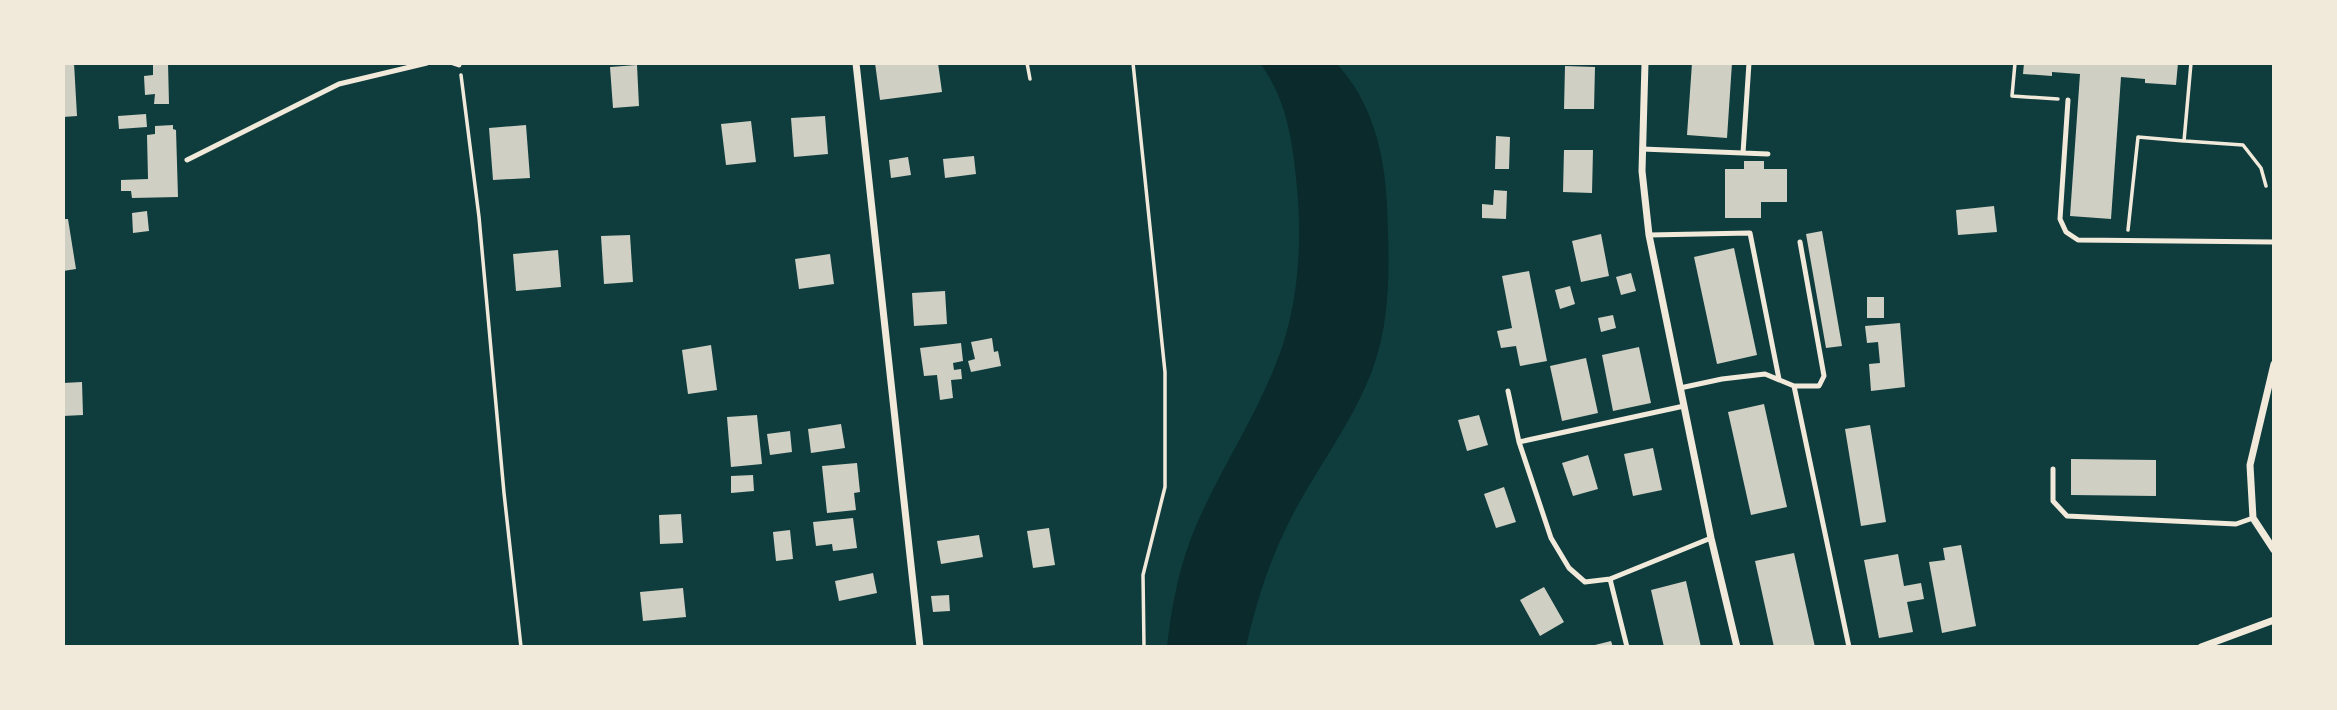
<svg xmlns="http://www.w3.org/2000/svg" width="2337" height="710" viewBox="0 0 2337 710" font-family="'Noto Sans',sans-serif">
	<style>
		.water { fill: #0a2a2b }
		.building { fill: #cfcfc3 }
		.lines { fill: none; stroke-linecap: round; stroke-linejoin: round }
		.path { stroke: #f1e9da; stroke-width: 3.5 }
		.service { stroke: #f1e9da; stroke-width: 5 }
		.minor { stroke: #f1e9da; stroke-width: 7 }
	</style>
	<rect width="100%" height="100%" fill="#0f3d3e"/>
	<path class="water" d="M1260,63H1336C1372,101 1385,154 1387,205C1389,259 1392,316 1373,368C1353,423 1315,470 1289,522C1269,562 1256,603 1246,647H1167C1171,610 1178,573 1191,538C1217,471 1262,411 1284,341C1300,289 1302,232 1296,178C1292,136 1285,97 1260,63Z"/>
	<path class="building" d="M63,63H74L77,116L63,117Z
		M153,63H168L169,104H154L155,94L145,95L144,76L153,75Z
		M875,63H938L942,92L880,100Z
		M1692,63H1732L1727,138L1687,135Z
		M2024,63H2178L2176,85L2145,83V79L2121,77L2111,219L2070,216L2080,74L2052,72V76L2023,74Z
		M637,65L639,106L613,108L610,67Z
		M1565,66L1595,67L1594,109H1564Z
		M146,114L147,127L119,129L118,116Z
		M825,116L828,154L794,157L791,118Z
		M751,121L756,162L726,165L721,124Z
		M173,125V129L176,130L178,197L132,198L131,191H121V180L148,179L147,135L155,134V126Z
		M526,125L530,178L493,180L489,128Z
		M1496,136L1510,137L1509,169H1495Z
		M1564,150H1593L1592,193L1563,192Z
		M974,156L976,174L945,178L943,159Z
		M908,157L911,175L891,178L889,160Z
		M1744,161H1764V169H1787V202H1761V218H1725V169H1744Z
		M1494,190L1507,191L1506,219L1482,218V204L1493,205Z
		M1994,206L1997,232L1958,235L1956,210Z
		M147,211L149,231L133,233L132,213Z
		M63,219H68L76,269L63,271Z
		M1822,231L1842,346L1826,348L1806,234Z
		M1601,234L1609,276L1581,282L1572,241Z
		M630,235L633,282L604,284L601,236Z
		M1734,248L1757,355L1717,364L1694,257Z
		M558,250L561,287L516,291L513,254Z
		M830,254L834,284L799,289L795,259Z
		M1529,271L1547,361L1520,366L1516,346L1501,348L1497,331L1512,328L1502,276Z
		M1631,273L1636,291L1621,295L1616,277Z
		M1570,286L1575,304L1560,309L1555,290Z
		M945,291L947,324L914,326L912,293Z
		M1867,297H1884V318H1867Z
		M1613,315L1616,328L1601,332L1598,318Z
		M1900,323L1905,387L1871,391L1869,364L1880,363L1878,342L1867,343L1865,326Z
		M992,338L994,352L998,351L1001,366L971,372L968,361L975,359L971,342Z
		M961,343L963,361L953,363L954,370L961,369L962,379L951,380L953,398L940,400L937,375L924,376L920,348Z
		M711,345L717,390L688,394L682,350Z
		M1639,347L1651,403L1613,411L1602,355Z
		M1586,358L1598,413L1562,421L1550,366Z
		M82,382L83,415L63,416V383Z
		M1764,404L1787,507L1751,515L1728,412Z
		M757,415L762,464L731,467L727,417Z
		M1479,415L1488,445L1467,451L1458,420Z
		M841,424L845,448L811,453L808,429Z
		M1870,425L1886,522L1861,526L1845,429Z
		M790,431L792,452L770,455L767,434Z
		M1653,448L1662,490L1633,496L1624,454Z
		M1588,455L1598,489L1573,496L1562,463Z
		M2071,459L2156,460V496L2071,495Z
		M857,463L860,492L854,493L856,510L827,513L822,466Z
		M753,475L754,491L731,493V476Z
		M1504,487L1516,522L1496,528L1484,494Z
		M681,514L683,543L660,544L659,515Z
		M853,518L857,548L833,551L832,544L816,546L813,522Z
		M1049,528L1055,565L1033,568L1027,531Z
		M790,530L793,559L776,561L773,532Z
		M979,535L983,557L941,564L937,541Z
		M1961,545L1976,626L1942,633L1929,562L1945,560L1943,548Z
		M1794,553L1815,647H1774L1755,561Z
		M1898,554L1904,586L1921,583L1924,599L1907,602L1913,632L1879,638L1864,560Z
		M873,573L877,593L839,601L835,581Z
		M1686,581L1701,647H1664L1651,590Z
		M1544,587L1564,622L1540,636L1520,600Z
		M683,588L686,617L643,621L640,592Z
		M949,595L950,611L933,612L931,596Z
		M1611,641L1613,647H1592L1591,646Z"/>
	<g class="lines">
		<path class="path" d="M1027,63L1030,79
			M1133,63L1165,372V487L1143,575L1144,647
			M2015,63L2012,96L2058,99
			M461,75L479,217L504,493L521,647
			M2185,141L2243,145L2261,168L2266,186
			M2128,230L2138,137L2184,141L2191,63"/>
		<path class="service" d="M453,63L459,65
			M2068,100L2060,219L2066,232L2078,240L2274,242
			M1642,149L1768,154
			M1743,153L1749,63
			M187,160L339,84L427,63
			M1649,235L1750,233L1779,379
			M1794,386L1849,647
			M1680,388L1722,379L1765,374L1794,386H1819L1824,376L1800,242
			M1508,391L1519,442L1551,538L1569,568L1585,582L1610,579L1711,538
			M1519,442L1684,406
			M2053,469V501L2067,516L2236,524L2253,518
			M1610,579L1627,647"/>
		<path class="minor" d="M856,63L920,647
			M1645,63L1642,171L1649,235L1711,538L1737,647
			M2274,364L2250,465L2253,518L2274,550
			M2201,647L2274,620"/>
	</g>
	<rect width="2337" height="710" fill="none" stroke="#f1e9da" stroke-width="130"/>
</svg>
